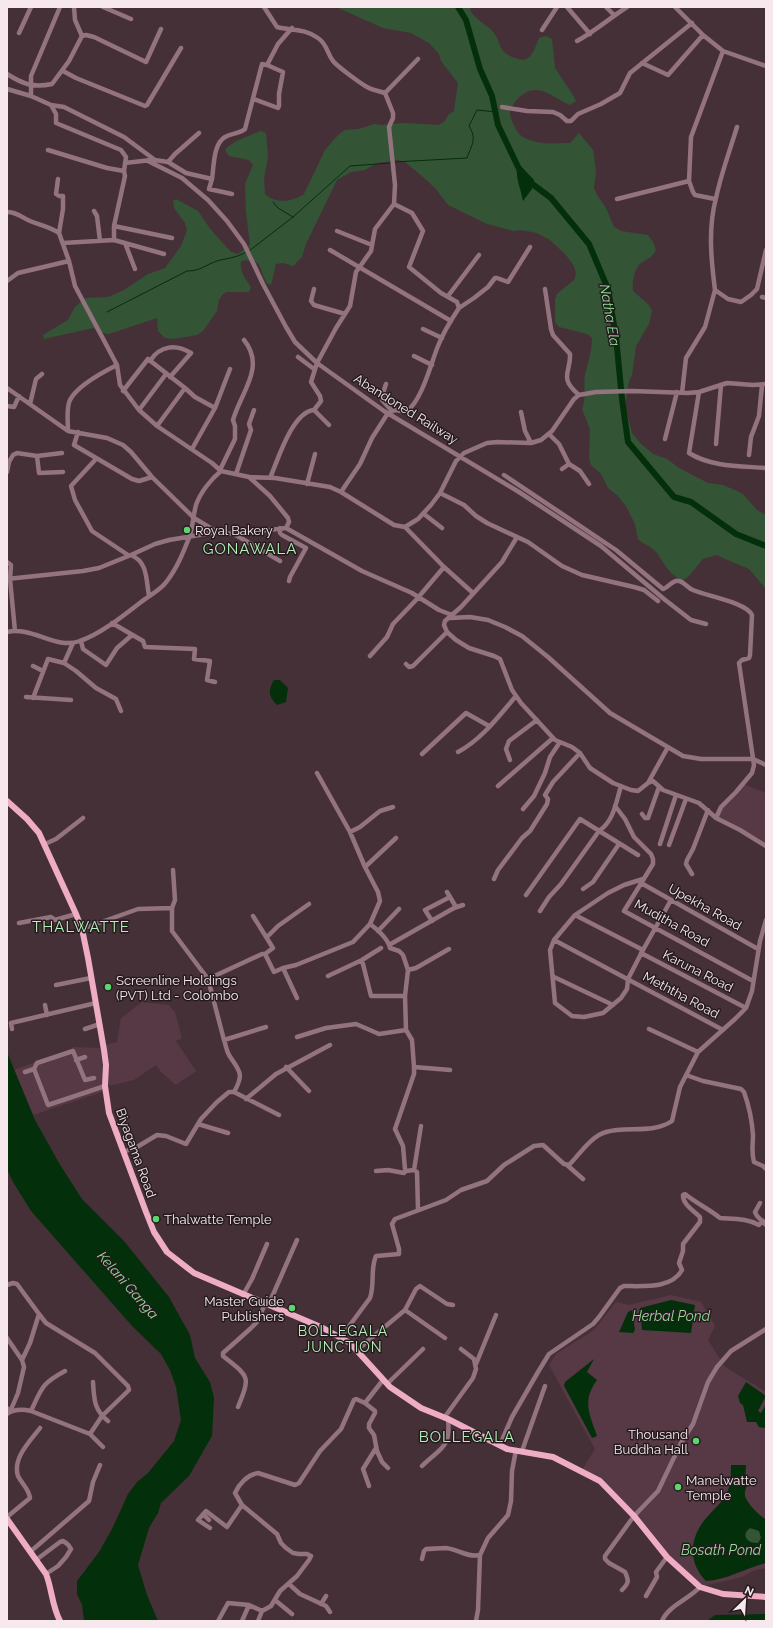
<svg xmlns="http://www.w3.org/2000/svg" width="773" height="1628" viewBox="0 0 773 1628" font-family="Raleway,sans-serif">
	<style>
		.built { fill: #563944 }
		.green { fill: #345436 }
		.water { fill: #042f0b; fill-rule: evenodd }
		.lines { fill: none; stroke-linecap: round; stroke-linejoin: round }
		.stream { stroke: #042f0b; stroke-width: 1 }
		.river { stroke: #042f0b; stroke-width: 6 }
		.minor { stroke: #93737e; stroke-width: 4.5 }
		.major { stroke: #efadc5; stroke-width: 6 }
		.poi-dot { fill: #5ed56c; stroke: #251b1f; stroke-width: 1.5 }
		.labels { text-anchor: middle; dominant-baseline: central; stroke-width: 3; stroke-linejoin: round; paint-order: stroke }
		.street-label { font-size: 13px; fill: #f7e8ed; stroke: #251b1f }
		.poi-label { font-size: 13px; fill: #f7e8ed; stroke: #251b1f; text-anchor: start }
		.water-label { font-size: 14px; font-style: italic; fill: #91df97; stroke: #251b1f }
		.neighbourhood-label { font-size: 14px; letter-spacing: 1px; fill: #b5f2b8; stroke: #251b1f }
		.quarter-label { font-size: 15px; letter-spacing: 1px; fill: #b5f2b8; stroke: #251b1f }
	</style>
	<rect width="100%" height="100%" fill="#463038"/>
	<path class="built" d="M743,784L766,793V845L718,818L723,805Z
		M142,1002L169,1005L175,1012L182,1038L176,1041L196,1071L176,1085L161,1072L156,1065L134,1080L109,1086L107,1055L104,1045L117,1042L121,1018Z
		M74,1047L100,1048L105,1091L33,1115L14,1070L44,1059L68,1053Z
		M671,1295L701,1302L715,1326L708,1340L725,1367L766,1392V1568L755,1570L742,1577L703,1586L668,1556L612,1491L582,1470L595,1449L549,1365L556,1354L594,1330L616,1302L629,1305Z"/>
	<path class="green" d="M336,7H471L470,10C475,20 487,24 494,33C499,39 499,47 504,52C507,55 511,57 515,58C531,65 534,50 539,38L546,36L552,39L555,68L573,95L576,101L570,105C559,101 548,90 536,90C525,89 512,102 510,112C509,117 516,130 519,134C522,137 529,140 533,141C544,145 558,143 570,143L579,133L593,150L596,171L594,188L597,195L606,208L614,227L621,231L648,235L653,242L656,250C651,259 648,258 641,263C634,269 632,282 633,291L649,305L652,311L649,324L636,346L632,375L629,381L625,405L632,433L641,444L653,454L667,459L679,468L708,483L723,485L737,491L743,494L757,510L766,515V589L749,569L716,555L703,559L689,576L683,580C668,575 665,563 656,552C651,546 643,544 638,539L635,524L626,506L617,495L608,488L601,474L591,465L589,458L590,429L582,409C587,398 583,387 585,375C588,363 592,351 592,338L587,334L559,327L555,322V300L557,294L574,280L576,274L574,266L566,255L550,240L537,233L521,230L514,231L487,224L448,205L436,189L422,176L405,162L398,160L377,163L365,170L351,172L337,180L306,244L302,257L293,266L283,263L276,264L271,285L268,284L266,282C258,264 262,259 241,261C239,271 246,280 251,287L249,292H227L223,294L219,300L217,311L203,331L197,335L173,339L165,338L158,331L157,318L109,334L103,333L93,328L44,339L43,335L68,320L75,307L86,298L108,297L124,290L148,274L165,268L181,246L187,230L185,223L174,208L173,201L176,199L198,211L211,230L231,252L238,254L250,245L246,212L245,184L253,165L249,160L229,156L225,150C234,140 248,137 260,131L266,133L268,157L264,179L265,194C275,204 293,202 304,194L325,150L339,134L345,130L359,129L374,124L381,125L403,123L439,125L445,121L448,115L454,111L458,83L441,61L439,54L429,43L411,33L383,28Z
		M745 1536a8 8 0 1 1 16 0a8 8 0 1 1-16 0Z"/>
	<path class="water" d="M518,163L534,180L532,189L523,201C521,189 514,175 518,163Z
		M274,680H280L288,688L286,702L277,705C268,696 268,690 274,680Z
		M7,1052L35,1120L59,1163L82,1199L124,1241L169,1297L190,1335L195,1358L210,1382L214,1398L212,1436L189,1476L161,1503L158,1513L149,1528L138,1565L147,1595L158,1621H84L82,1605L77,1594V1581L99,1552L113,1527L128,1494L137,1482L148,1473L174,1441L181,1420L176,1387L170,1370L161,1354L133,1327L31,1211L13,1182L7,1169Z
		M671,1300L695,1305L691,1333L642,1330L640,1308Z
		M632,1310L635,1330L633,1333L619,1332L628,1312Z
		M594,1359L587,1372L597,1380C582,1401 589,1413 597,1436L592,1438L564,1386L565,1382Z
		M746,1382L766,1396L758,1411L761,1413L766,1404V1428L759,1427L756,1422H747L743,1405L740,1403L738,1396Z
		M731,1465H746L745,1481L747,1482C748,1487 744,1490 745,1495C745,1501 760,1517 766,1519V1563C746,1568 727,1580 706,1581C689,1564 689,1541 703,1522C711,1511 723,1503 728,1490C731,1483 731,1473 731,1465ZM750,1528L759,1531L761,1538L758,1543C748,1544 740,1535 750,1528Z
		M766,1614V1621H707L715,1615Z"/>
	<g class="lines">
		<path class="stream" d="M394,162L467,158C472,144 477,139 469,126L477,110L496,112
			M273,202L278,208L293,217
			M249,251L293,217L350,166L391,163
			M107,312L187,271C201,271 205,265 217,261C227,258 237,258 246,252"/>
		<path class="river" d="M458,7L466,20L480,69L492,96L498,125L521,173
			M527,180L551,198L589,244L608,289L616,337L622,399L628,442L674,497L691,502L736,534L766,546"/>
		<path class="minor" d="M103,7L131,19
			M264,7L277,27C292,31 304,28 318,38C327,44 327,53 333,61C338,67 360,83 367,87C372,90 379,91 385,93L393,113V118L389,127L395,185L394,204L375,229L371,251L356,272L350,306L336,328L317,363L311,382L320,396L321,401L314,410C292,412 278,460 270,478
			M567,7L590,34
			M606,7L614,15
			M675,7L703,35L723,51L766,66
			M542,30L557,7
			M19,33L31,7
			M82,36L86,35L94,37L146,62L161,29
			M577,41C595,31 610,18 627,7
			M642,63L668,75L703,35
			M63,71L76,78L145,106L147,105L181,48
			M7,74C23,84 33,88 52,84L69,61L82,36L75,20L74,7
			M7,89L31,96L51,105L64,107L124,137L155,160L168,162L186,173L212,179C214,167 213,144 225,137C232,133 239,134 245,129L262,64L267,65L278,44L292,28
			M385,93L418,59
			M31,96V76L60,7
			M254,99L278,108L279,106V94L283,72L267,65
			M51,105L56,114V123L121,150L126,157L124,171L125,176L114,226V240L63,243
			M502,107L527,111L553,112L560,115L567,121H571L578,114L601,104L620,93L630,73L692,23
			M737,127C730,150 721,174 716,198C708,228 711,259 715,290L728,299L741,302L751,295L757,289L766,250
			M48,150L107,168L124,171
			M148,161L182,178L208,200L227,221L244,244L263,284L286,327L295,342L317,363L384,411L519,492L601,546L664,599L691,620L706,624
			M168,162L175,154L199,133
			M125,163L151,160
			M58,179L56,194L59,196H63V209L59,233
			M212,179L209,189L232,194
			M617,199L689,181
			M715,199L695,195L693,192L689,181L691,137L723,51
			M94,211L97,216L100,241
			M7,212C17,212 21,217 30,221C40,225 50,227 59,233L69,261L75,286L117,365L120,385L139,410L157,426L212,463L221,471
			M114,226L172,238
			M337,231L372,245
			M114,240L164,254
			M125,243L135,269
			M330,250L451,321
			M7,281L18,273L69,261
			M314,289L311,301L314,305L345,314
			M545,289L551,329L553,335L570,354C571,373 558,377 579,395
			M448,296L479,255
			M762,297L766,298
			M459,308L474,298L488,287L495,278H497L508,282L530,247
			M423,329L442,338
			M414,356L432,365
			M298,357L314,369
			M150,361C160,345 176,344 191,353L170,377
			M386,384L382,396V400L392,411
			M7,388L68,431L107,438L123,445L131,452L152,477L194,518L217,532L234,534L286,528L362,571L412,593L439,610L452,615
			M185,388L195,397L215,408
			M123,391L148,359L185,388L157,426
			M699,392L689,453C711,467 741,466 766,468
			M682,393L686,358L705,327L715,290
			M30,404L36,379L42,374
			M7,406L14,407L19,396
			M139,410L166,374
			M314,410L329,425
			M521,412L525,431L531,443
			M68,431C68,421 66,408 70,400C77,386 103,372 117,365
			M78,432L74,445L132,479L139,481L152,477
			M549,434L559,444L569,464L562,469
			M665,439L677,392
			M716,444L721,385
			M192,449L215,408L230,369
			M749,455L751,437L759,416L762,385
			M37,456L39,473L63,472
			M96,459L71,486L75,500L92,531L128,555
			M569,464L580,471L589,484
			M220,470L235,439V426L233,420C241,392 266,367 244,340
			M221,471L249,477L275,478L330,487L341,492L394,525L405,527L418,519L431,505L440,493L456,461L464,453L487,443L497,442L531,443L541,440L552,431L574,399L579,395L596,392L632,391L688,393L699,392L727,383L753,385L766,384
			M7,472L9,462L13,455L17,453L37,456L62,453
			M236,474L251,430L249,424L254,410
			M504,475L616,550L663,589C668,588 673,579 679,581C684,582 688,588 693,590C706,596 746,602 752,615L750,655L749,658L742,660L739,663L754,765L752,773L736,792L721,807L716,818
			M249,477L270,496L288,518L289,522L286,528
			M307,484L315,454
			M341,492L360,464L372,438L388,413L396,410L406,412C422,401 431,363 438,346C443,333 451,320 459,308L457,302L441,293L409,267L423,231L412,213L394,204
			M440,493L464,505L476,516L487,523L528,542L562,566L582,575L634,587L644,590L658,601
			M424,514L442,528
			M405,527L444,567L473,593
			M280,528V533L282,535L306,548L290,577L289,581
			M234,534L280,561
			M517,537L502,562L461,607L445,621L444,625L447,632L456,640L469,648L494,656L500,659L512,690L521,703L555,740L572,747L580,753L590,768L613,783L631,790L638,791L648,783L653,781L663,790L699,803L716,818L740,830L766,846
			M131,555L155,544L169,540L217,532
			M7,562L11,565L10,579L15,631
			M7,579L83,571L99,568L131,555C148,562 146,580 149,596
			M450,618L470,617L488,620L505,627L522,636L548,657L610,713L683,756L701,759H753L766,765
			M112,623L143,641L145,647L195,649L194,659L210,661L207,680L215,682
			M7,632C33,626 55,650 80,641C101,634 124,615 141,602C150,595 161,590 167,581C177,568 183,553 189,538C193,527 193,516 196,505C200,493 211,479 221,471
			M81,641L83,649L106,665L117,648L132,635
			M370,656L387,637L393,624L416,600L444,567
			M64,663L76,671L96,688L116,699L121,711
			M406,664L409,667L413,666L447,632
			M33,666L43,671
			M26,697L71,700
			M33,698L48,659L64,663L73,643
			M458,752C482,739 499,716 516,696
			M422,754L466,713L489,726
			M510,760L506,749L509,741L537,720
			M317,773L350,832L365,867L378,892L380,901L370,924
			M648,783L668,747
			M498,786L553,738
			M615,806L625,819L634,837L651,854L653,859V864L624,911L753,981
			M523,809L534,796L545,773L550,757L560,742
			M642,814L645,818H648L659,787
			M350,832L360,827L380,811L393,807
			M45,844L56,839L83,818
			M660,844L676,795
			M669,845L686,799
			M365,867L396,838
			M692,874L686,864L687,860L693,849L708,810
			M494,879L498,870L522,838L530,831L547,804L548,799L545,795L553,782L580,753
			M643,879L624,885L608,893L575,915L554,940L550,950L555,1003L572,1016L584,1017L603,1013L621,998L627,989L628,979L643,950L671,900
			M641,883L758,949
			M583,889L593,882L619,844
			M447,892L456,907
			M526,895L580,819L638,855
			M172,908V931L208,979
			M540,911L549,897L561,884L599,831C614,821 616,802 621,786
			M575,915L643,950
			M253,916L273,948L265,954
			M432,921L425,910L450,897
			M19,923L51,917L55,920L76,914
			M82,929L138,909L172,908L175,900L173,870
			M378,931L399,909
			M267,937L278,926L309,904
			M554,940L723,1030
			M389,945L454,908L463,905
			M641,953L746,1008
			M362,960L371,996H405
			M283,968L297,998
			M408,970L416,968L449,949
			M328,976L362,960L381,948
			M554,977L613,1005
			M56,985L91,978
			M45,1005L47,1015
			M266,1027L224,1040L208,979L262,954H265L274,972L283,968L296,965L353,942L370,924C378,930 388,939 390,948L399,951L403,955L408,970L405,996L406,1030L412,1040L414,1067V1074L395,1129L403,1146L405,1169L406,1171L414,1170L417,1172L418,1210
			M12,1029L11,1023L96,1003
			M85,1029L100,1024
			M649,1029L698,1052
			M297,1037L326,1028L356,1024L379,1034L406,1030
			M224,1040C226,1045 226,1050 229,1055C239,1071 245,1073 234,1092
			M76,1060L85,1057
			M286,1067L309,1091
			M414,1067L450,1070
			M25,1072L34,1069
			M686,1075L703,1081L741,1089L744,1092C749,1106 752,1120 753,1135C753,1145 751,1151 754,1162L763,1166L766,1169
			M94,1078L85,1080L73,1051L37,1063L34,1069L48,1105L105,1086
			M246,1099L276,1074L330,1045
			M198,1124L228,1133
			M123,1152L137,1147L157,1135L166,1136L186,1144L201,1119L217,1102L229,1092H234L279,1115
			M567,1165L583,1179
			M414,1170L421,1126
			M376,1171L388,1170L404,1173L406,1171
			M760,1203L755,1212L757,1216L766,1225
			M7,1285L13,1283L17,1284L39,1314
			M243,1295L252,1279L267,1244
			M268,1306L297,1240
			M405,1310L445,1338
			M341,1337L370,1298C375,1284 370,1269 376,1256L399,1254V1249L392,1224L395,1219L446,1200L461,1190L487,1181L504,1165L534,1146L543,1145L564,1164L569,1165C579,1155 591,1136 606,1132C627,1126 653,1134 672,1121L680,1087L698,1052L735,1019L746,1008L752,991L760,941L766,920
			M7,1338L22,1360L24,1367L18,1393L10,1412L7,1408
			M357,1350L405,1310L416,1289L420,1286L447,1304L453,1305
			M22,1360L30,1343L39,1314L46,1323L95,1353L128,1386L129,1390L102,1416L90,1434
			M476,1364L496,1315
			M93,1382C94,1399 94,1410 108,1421
			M387,1384L423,1349
			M365,1403L383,1380
			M238,1407C251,1375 249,1377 223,1356V1353L250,1329L257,1322L265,1304
			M31,1411C42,1388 41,1384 65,1371
			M7,1414C14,1409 22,1409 31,1411L90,1434L103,1447
			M444,1418L473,1378L476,1369L474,1359L461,1349
			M500,1445L512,1417L538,1372L549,1354L593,1324L599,1317L620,1288L624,1286C643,1286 672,1289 682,1270L679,1263L683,1251V1244L700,1222V1217C693,1210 683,1205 683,1195L685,1194C696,1203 709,1209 720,1218C734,1219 746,1218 759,1225L763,1221
			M522,1451L545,1386
			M422,1466C440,1448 451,1449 448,1419
			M369,1486L363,1469L376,1448
			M203,1514L209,1520
			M7,1517L30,1498C29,1489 22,1484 18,1476C12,1458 31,1440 40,1428
			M210,1528L198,1520L206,1511L227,1527L242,1505
			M30,1552L89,1501L93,1482L100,1465
			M422,1559L424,1551L426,1549C433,1549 439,1548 446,1548C457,1549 468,1558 480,1555
			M36,1560L60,1542L63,1541C67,1543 69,1545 71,1549L66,1557L58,1566L46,1574
			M289,1584L300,1594L326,1606L330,1612
			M622,1590C629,1583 629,1581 625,1572L609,1563L605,1559V1556L634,1516L658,1491L681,1443L693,1424L708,1382L717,1367L731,1351L766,1329
			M646,1596L657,1577L656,1572L667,1557
			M275,1600L292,1614
			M321,1604L326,1596
			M218,1621L228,1603L249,1605L262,1611
			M242,1621L249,1605
			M258,1621L262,1611L271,1606L280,1591L297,1576L309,1560L311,1556L307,1554H299L293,1553L286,1548L281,1543L277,1534L242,1505L235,1493C239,1484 247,1475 258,1473L295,1485L299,1483L320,1451L341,1429L354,1400L356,1399L365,1403L375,1411V1413L369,1424V1428L374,1435L377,1451L382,1462L388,1468
			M476,1621L478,1610L480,1555L488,1538L508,1515L511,1501L512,1471L516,1450
			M662,1621C668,1606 689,1599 700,1587"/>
		<path class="major" d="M7,801L27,819L39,833L76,914L82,929L88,958L104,1050L106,1065L105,1086L109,1113L146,1212L154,1232L167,1252L194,1273L323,1328L350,1343L390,1387L421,1408L448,1419L507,1449L553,1457L600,1481L634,1516L667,1557L700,1587L723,1594L766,1597
			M7,1519L46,1574C52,1589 52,1606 60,1621"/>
	</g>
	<g class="poi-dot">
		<circle cx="187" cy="530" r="4"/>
		<circle cx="108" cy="987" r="4"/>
		<circle cx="156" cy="1219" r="4"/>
		<circle cx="292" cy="1308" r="4"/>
		<circle cx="696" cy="1441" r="4"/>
		<circle cx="678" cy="1487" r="4"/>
	</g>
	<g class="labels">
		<g class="street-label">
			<text transform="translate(406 409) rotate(32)">Abandoned Railway</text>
			<text transform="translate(705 907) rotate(29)">Upekha Road</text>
			<text transform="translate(672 923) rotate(29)">Muditha Road</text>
			<text transform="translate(698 971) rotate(27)">Karuna Road</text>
			<text transform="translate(681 995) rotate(28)">Meththa Road</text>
			<text transform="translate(136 1153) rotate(70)">Biyagama Road</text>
		</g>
		<g class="poi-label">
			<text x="195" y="530">Royal Bakery</text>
			<text x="116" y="980">Screenline Holdings<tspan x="116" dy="15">(PVT) Ltd - Colombo</tspan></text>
			<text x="164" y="1219">Thalwatte Temple</text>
			<text x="284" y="1301" text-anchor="end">Master Guide<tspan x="284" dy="15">Publishers</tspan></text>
			<text x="688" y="1434" text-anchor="end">Thousand<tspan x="688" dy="15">Buddha Hall</tspan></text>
			<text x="686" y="1480">Manelwatte<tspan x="686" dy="15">Temple</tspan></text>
		</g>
		<g class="water-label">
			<text transform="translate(610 315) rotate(80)">Natha Ela</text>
			<text transform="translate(128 1285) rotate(49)">Kelani Ganga</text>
			<text x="671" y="1316">Herbal Pond</text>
			<text x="721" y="1550">Bosath Pond</text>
		</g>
		<g class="neighbourhood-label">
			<text x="343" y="1331">BOLLEGALA<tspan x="343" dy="16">JUNCTION</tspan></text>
		</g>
		<g class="quarter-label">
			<text x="250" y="549">GONAWALA</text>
			<text x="81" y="927">THALWATTE</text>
			<text x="467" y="1437">BOLLEGALA</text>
		</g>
	</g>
	<rect width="773" height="1628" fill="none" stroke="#f7e8ed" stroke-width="16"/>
	<g transform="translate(745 1600) rotate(25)" stroke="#251b1f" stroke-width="3" paint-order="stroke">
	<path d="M0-3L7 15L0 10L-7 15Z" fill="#f7e8ed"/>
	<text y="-6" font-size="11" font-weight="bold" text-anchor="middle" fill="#f7e8ed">N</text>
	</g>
</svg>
